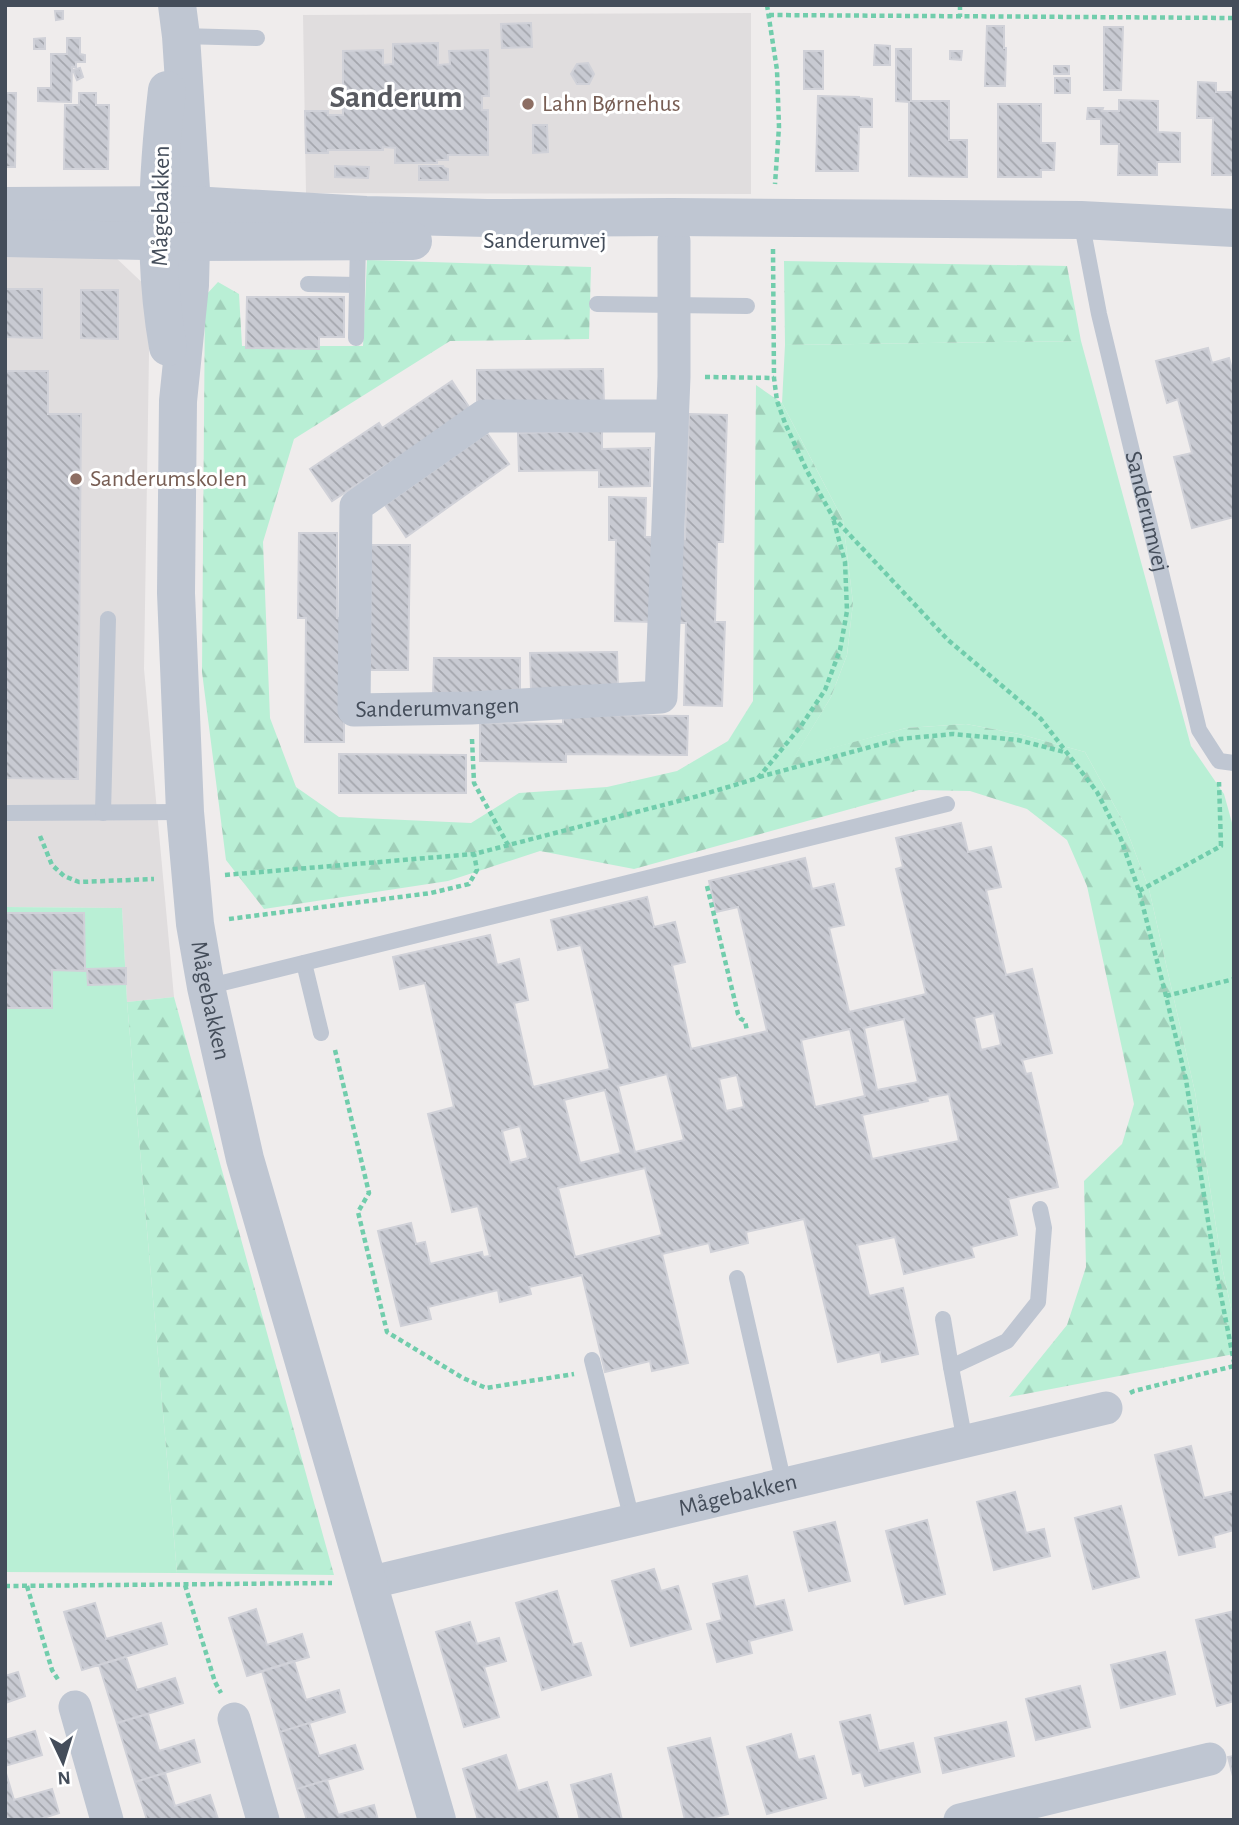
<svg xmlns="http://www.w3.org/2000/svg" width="1239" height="1825" viewBox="0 0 1239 1825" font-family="'Alegreya Sans',sans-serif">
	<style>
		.education { fill: #e0ddde }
		.grass { fill: #b9efd5 }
		.forest { fill: url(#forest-firs) }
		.building { fill: url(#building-back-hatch); stroke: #d0d1d8; stroke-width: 2; fill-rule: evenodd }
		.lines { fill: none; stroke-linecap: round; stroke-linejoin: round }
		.path { stroke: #71cdac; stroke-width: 4.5; stroke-dasharray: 5 3.5; stroke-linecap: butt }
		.service { stroke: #bfc6d2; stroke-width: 16 }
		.minor { stroke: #bfc6d2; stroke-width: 33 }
		.tertiary { stroke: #bfc6d2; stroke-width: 38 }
		.education-dot { fill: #8d6e63; stroke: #fff; stroke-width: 2.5 }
		.labels { text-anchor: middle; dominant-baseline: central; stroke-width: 6; stroke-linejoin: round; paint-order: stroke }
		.education-label { font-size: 24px; fill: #785e54; stroke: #fff; text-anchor: start }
		.street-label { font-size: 24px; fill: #444d5a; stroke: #fff }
		.district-label { font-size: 32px; font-weight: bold; fill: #595b61; stroke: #fff }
	</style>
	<defs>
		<pattern id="forest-firs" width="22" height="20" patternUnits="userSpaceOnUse" patternTransform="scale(1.75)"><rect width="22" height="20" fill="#b9efd5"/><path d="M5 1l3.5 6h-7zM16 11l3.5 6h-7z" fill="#a0cfb9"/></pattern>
		<pattern id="building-back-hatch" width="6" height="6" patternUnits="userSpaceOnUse" patternTransform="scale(1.75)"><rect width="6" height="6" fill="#c8cad2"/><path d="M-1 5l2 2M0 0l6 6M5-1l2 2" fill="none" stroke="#a4a6ad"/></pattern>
	</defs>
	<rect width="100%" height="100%" fill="#efecec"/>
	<path class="education" d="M751,13V194L306,193L303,15Z
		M5,254L113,255L150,290L144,669L174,997L127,1002L122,908L5,907Z"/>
	<path class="grass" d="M1081,341L1191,746L1224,794L1234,830V1321L1223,1271L1195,1092L1149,889L1124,823L1085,752L1019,734L966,724L906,728L793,759L831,697L847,655L853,603L843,520L782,403L785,345Z
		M5,907L122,908L127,1002L177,1573L5,1572Z"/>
	<path class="forest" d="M367,260L591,267L589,339L450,341L294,439L263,542L270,718L296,787L339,817L471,823L519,793L607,787L677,771L728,741L753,701L756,385L782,403L843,520L853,603L847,655L831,697L794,758L906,728L966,724L1019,734L1085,752L1124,823L1149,889L1195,1092L1223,1271L1234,1321V1354L1009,1397L1067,1325L1086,1267L1084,1181L1122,1144L1134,1104L1087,886L1067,840L1027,809L970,791L919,790L634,869L540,851L448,881L264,909L226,860L202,672L205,296L218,282L239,294L242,346H363Z
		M784,261L1067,266L1081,341L785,345Z
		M174,997L334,1575L177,1573L127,1002Z"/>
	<path class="building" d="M55,11H63V19L56,20Z
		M531,23L532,47L502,48L501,24Z
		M987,26H1004V48H1006L1005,86H985Z
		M1104,27H1123L1121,90H1104Z
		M45,38V49H34V39Z
		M67,38H80V54L85,55V62H76V67H72L71,102L38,101V88H51V54H67Z
		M438,43V65L450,64L449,51L488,50L489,96H482V110H488V155H448V160H437V163H395V148L383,147V150H328V153H306L305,111H328V115H343V106H364V95H343V51L383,50V65L393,64V44Z
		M875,45L890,46V65H874Z
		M896,49H911V101H949V140H967V177L909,176V102L896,101Z
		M804,51H823V89H804Z
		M950,51H962L961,60L950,59Z
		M588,63L594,74L589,84H577L571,74L577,64Z
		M1054,66H1069V74H1054Z
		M80,68L83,77L77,80L73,70Z
		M1055,78H1070V93H1055Z
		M1198,82L1216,83V92H1234V175H1212L1213,118H1197Z
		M5,93H16L15,167H5Z
		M79,93H96V105H109L108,169H64L65,105H79Z
		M818,96L859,97V98L872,99V127H859L858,171H816Z
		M1119,100L1158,101V132L1180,133V162H1157V175H1118L1119,144H1101V119H1087L1088,108H1103L1102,111H1119Z
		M998,104H1041V143H1055L1054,170H1041V177H998Z
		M533,125H547L548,152L533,153Z
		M335,166L369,167L368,178L335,177Z
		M419,166H443L444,168L448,169V180H419Z
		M5,289H42V338L5,337Z
		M81,290H118V339L81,338Z
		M247,297H344V337H319V349L246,348Z
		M1208,348L1212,363L1229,358L1234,377V517L1192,528L1174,457L1192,453L1178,399L1167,403L1156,361Z
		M603,369L604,404H477V370Z
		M5,371H48V414H81L78,779L5,778Z
		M452,381L473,413L400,456L332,501L310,469L379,423L382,428Z
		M689,414L727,415L723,542H717L715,622H725L722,706L684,705L686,623H676L678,538L685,539Z
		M602,431V449L650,448V486L599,487V470L519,471L518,433Z
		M487,433L509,464L406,537L385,505Z
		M609,497L646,498L645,537H654L653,622L615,621L616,540H609Z
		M299,533H337V618H344V742H305L306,618H298Z
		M371,545H410L408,670H370Z
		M617,652L618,689L531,690L530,653Z
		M434,658H520V698L433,697Z
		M563,715L688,716L687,755L566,754V762L480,761V723L563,724Z
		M339,754L466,755V793H339Z
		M961,823L968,852L991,847L1001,887L986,890L1006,975L1032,969L1052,1053L1022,1060L1026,1074L1031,1073L1058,1187L1008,1199L1017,1235L971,1247L974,1257L904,1274L895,1237L857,1245L869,1296L903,1288L918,1354L882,1362L880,1352L838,1362L804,1219L746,1232L748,1243L711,1252L709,1243L662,1254L688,1363L652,1371L650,1361L605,1372L582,1275L529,1287L531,1294L500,1302L498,1290L428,1307L431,1319L401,1326L378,1231L411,1223L416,1244L425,1242L430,1264L482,1252L483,1257L490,1256L478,1206L452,1212L428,1114L454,1107L425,983L400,989L393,957L490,935L497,965L519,959L528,1000L514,1003L533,1087L610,1069L581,945L558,950L551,920L647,897L654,927L675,922L685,962L672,965L691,1049L767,1031L738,907L716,912L709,881L805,858L812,889L834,884L844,925L829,928L849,1012L926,994L896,869L903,867L896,838ZM994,1013L1001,1045L981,1050L974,1018ZM904,1019L918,1082L877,1090L864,1028ZM850,1029L865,1096L815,1107L801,1040ZM667,1074L684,1140L635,1152L618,1086ZM737,1075L744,1107L726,1111L719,1079ZM605,1090L621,1153L580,1163L564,1100ZM949,1094L959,1141L872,1159L862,1115L928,1101L927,1098ZM520,1126L528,1158L510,1163L502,1131ZM645,1168L662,1235L575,1257L558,1188Z
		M5,913H84L85,971L52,970V1008H5Z
		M126,968V984L88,985L87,969Z
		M1191,1446L1204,1498L1234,1491V1530L1213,1536L1215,1547L1179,1555L1155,1455Z
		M1015,1492L1026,1533L1044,1529L1050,1556L994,1570L977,1502Z
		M1121,1506L1139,1577L1093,1589L1075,1518Z
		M927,1520L945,1594L905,1604L886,1531Z
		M835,1522L850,1581L809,1591L794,1532Z
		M654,1569L661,1591L678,1586L691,1629L631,1646L612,1581Z
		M747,1576L755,1607L784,1600L792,1630L749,1641L752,1653L717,1662L707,1624L722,1620L713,1584Z
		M557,1591L573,1645L581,1643L591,1675L542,1690L516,1603Z
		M95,1603L106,1639L161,1623L167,1644L82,1670L64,1612Z
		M256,1609L267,1645L302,1634L309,1657L247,1676L229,1618Z
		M1234,1611V1701L1217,1706L1196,1620Z
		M470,1622L477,1644L499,1638L506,1661L484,1667L499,1717L464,1727L436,1632Z
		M1165,1652L1175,1694L1121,1708L1111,1665Z
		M126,1657L137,1690L175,1678L183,1703L117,1723L99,1665Z
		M294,1661L306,1700L339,1690L345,1712L280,1732L262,1671Z
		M18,1672L25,1696L5,1703V1676Z
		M1080,1686L1090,1727L1036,1740L1026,1699Z
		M148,1714L159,1751L194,1740L200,1762L135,1782L117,1723Z
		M870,1715L879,1751L913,1743L920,1772L865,1786L861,1772L853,1774L840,1722Z
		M1006,1722L1014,1756L943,1773L935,1738Z
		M309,1723L319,1756L355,1745L363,1769L297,1789L280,1732Z
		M35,1731L42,1755L5,1766V1740Z
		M791,1734L798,1760L814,1756L826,1798L767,1814L747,1747Z
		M710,1738L728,1814L704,1820H685L668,1748Z
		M506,1755L518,1791L547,1782L559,1820H478L463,1769Z
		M1234,1756V1780L1228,1757Z
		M5,1770L14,1800L52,1789L59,1813L37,1820H5Z
		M165,1773L175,1806L210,1795L218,1819L147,1820L135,1782Z
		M611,1774L622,1820H580L571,1785Z
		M327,1780L338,1815L374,1805L378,1820H307L297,1789Z"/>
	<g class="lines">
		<path class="path" d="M767,5L777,70L779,127L775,184
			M960,5V17
			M769,15L1234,18
			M773,249L774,378L777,401L785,423L807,471L833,517L948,640L1041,719L1097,792L1121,839L1139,891L1166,996L1186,1080L1215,1265L1234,1362
			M705,377L774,378
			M472,739L474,783L508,845
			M759,777L900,739L953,734L1018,740L1068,753
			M40,836L52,865L64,876L79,882L154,879
			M225,875L474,854L698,796L758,778L801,726L825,690L840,650L847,611L845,562L833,518
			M707,886L738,1014L741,1019L745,1021L747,1031
			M1139,891L1221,846L1219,782
			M229,919L431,893L469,884L477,870L474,854
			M1166,996L1234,979
			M335,1050L369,1193L358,1212L387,1332L463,1378L486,1388L574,1374
			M1130,1393L1134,1391L1234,1366
			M185,1585L215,1682L221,1693
			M5,1586L332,1583
			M27,1586L52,1670L59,1681"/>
		<g class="service">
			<path d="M181,36L257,38"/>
			<path id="s1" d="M1081,220L1099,314L1199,730L1219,761L1234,763"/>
			<path d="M308,284L357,285"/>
			<path d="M597,304L747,306"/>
			<path d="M356,338L358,242"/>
			<path d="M5,813L185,812"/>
			<path d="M103,813L108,619"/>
			<path d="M304,963L321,1033"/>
			<path d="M206,987L947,804"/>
			<path d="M737,1278L784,1484"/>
			<path d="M943,1319L951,1367"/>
			<path d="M592,1360L632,1520"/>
			<path d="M965,1442L951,1367L1007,1341L1038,1302L1044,1228L1040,1209"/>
		</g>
		<g class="minor">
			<path id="s2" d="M672,416H484L356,506L354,710L471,708L661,697L674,377V241"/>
			<path id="s3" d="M368,1583L1106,1408"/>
			<path d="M75,1707L107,1820"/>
			<path d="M234,1719L263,1820"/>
			<path d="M960,1820L1210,1759"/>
		</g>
		<g class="tertiary">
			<path id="s4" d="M177,5L181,36L192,205L190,285L178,401L176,593L185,812L195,924L206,987L245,1159L437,1820"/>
			<path d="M167,90C157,176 153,262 168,347"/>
			<path d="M5,206L192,205L366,215L487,218L672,217L1081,220L1234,228"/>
			<path d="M5,238L191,242L413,241"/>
		</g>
	</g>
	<g class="education-dot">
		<circle cx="528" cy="104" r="7"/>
		<circle cx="76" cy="479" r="7"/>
	</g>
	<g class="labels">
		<g class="education-label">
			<text x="542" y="104">Lahn Børnehus</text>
			<text x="90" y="479">Sanderumskolen</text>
		</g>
		<g class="street-label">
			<text transform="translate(161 206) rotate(-89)">Mågebakken</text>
			<text x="545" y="241">Sanderumvej</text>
			<text stroke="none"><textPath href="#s1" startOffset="299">Sanderumvej</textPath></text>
			<text stroke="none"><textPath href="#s2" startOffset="632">Sanderumvangen</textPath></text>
			<text stroke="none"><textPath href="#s4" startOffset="999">Mågebakken</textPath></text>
			<text stroke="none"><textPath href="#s3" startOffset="380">Mågebakken</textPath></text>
		</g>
		<g class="district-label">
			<text x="396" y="97">Sanderum</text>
		</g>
	</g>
	<rect width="1239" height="1825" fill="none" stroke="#444d5a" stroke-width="14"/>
	<g transform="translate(63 1762) rotate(176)" stroke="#ffffff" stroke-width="5" paint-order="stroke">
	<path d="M0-5L12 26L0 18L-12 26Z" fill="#444d5a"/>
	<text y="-10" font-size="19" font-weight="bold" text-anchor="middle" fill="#444d5a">N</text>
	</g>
</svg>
